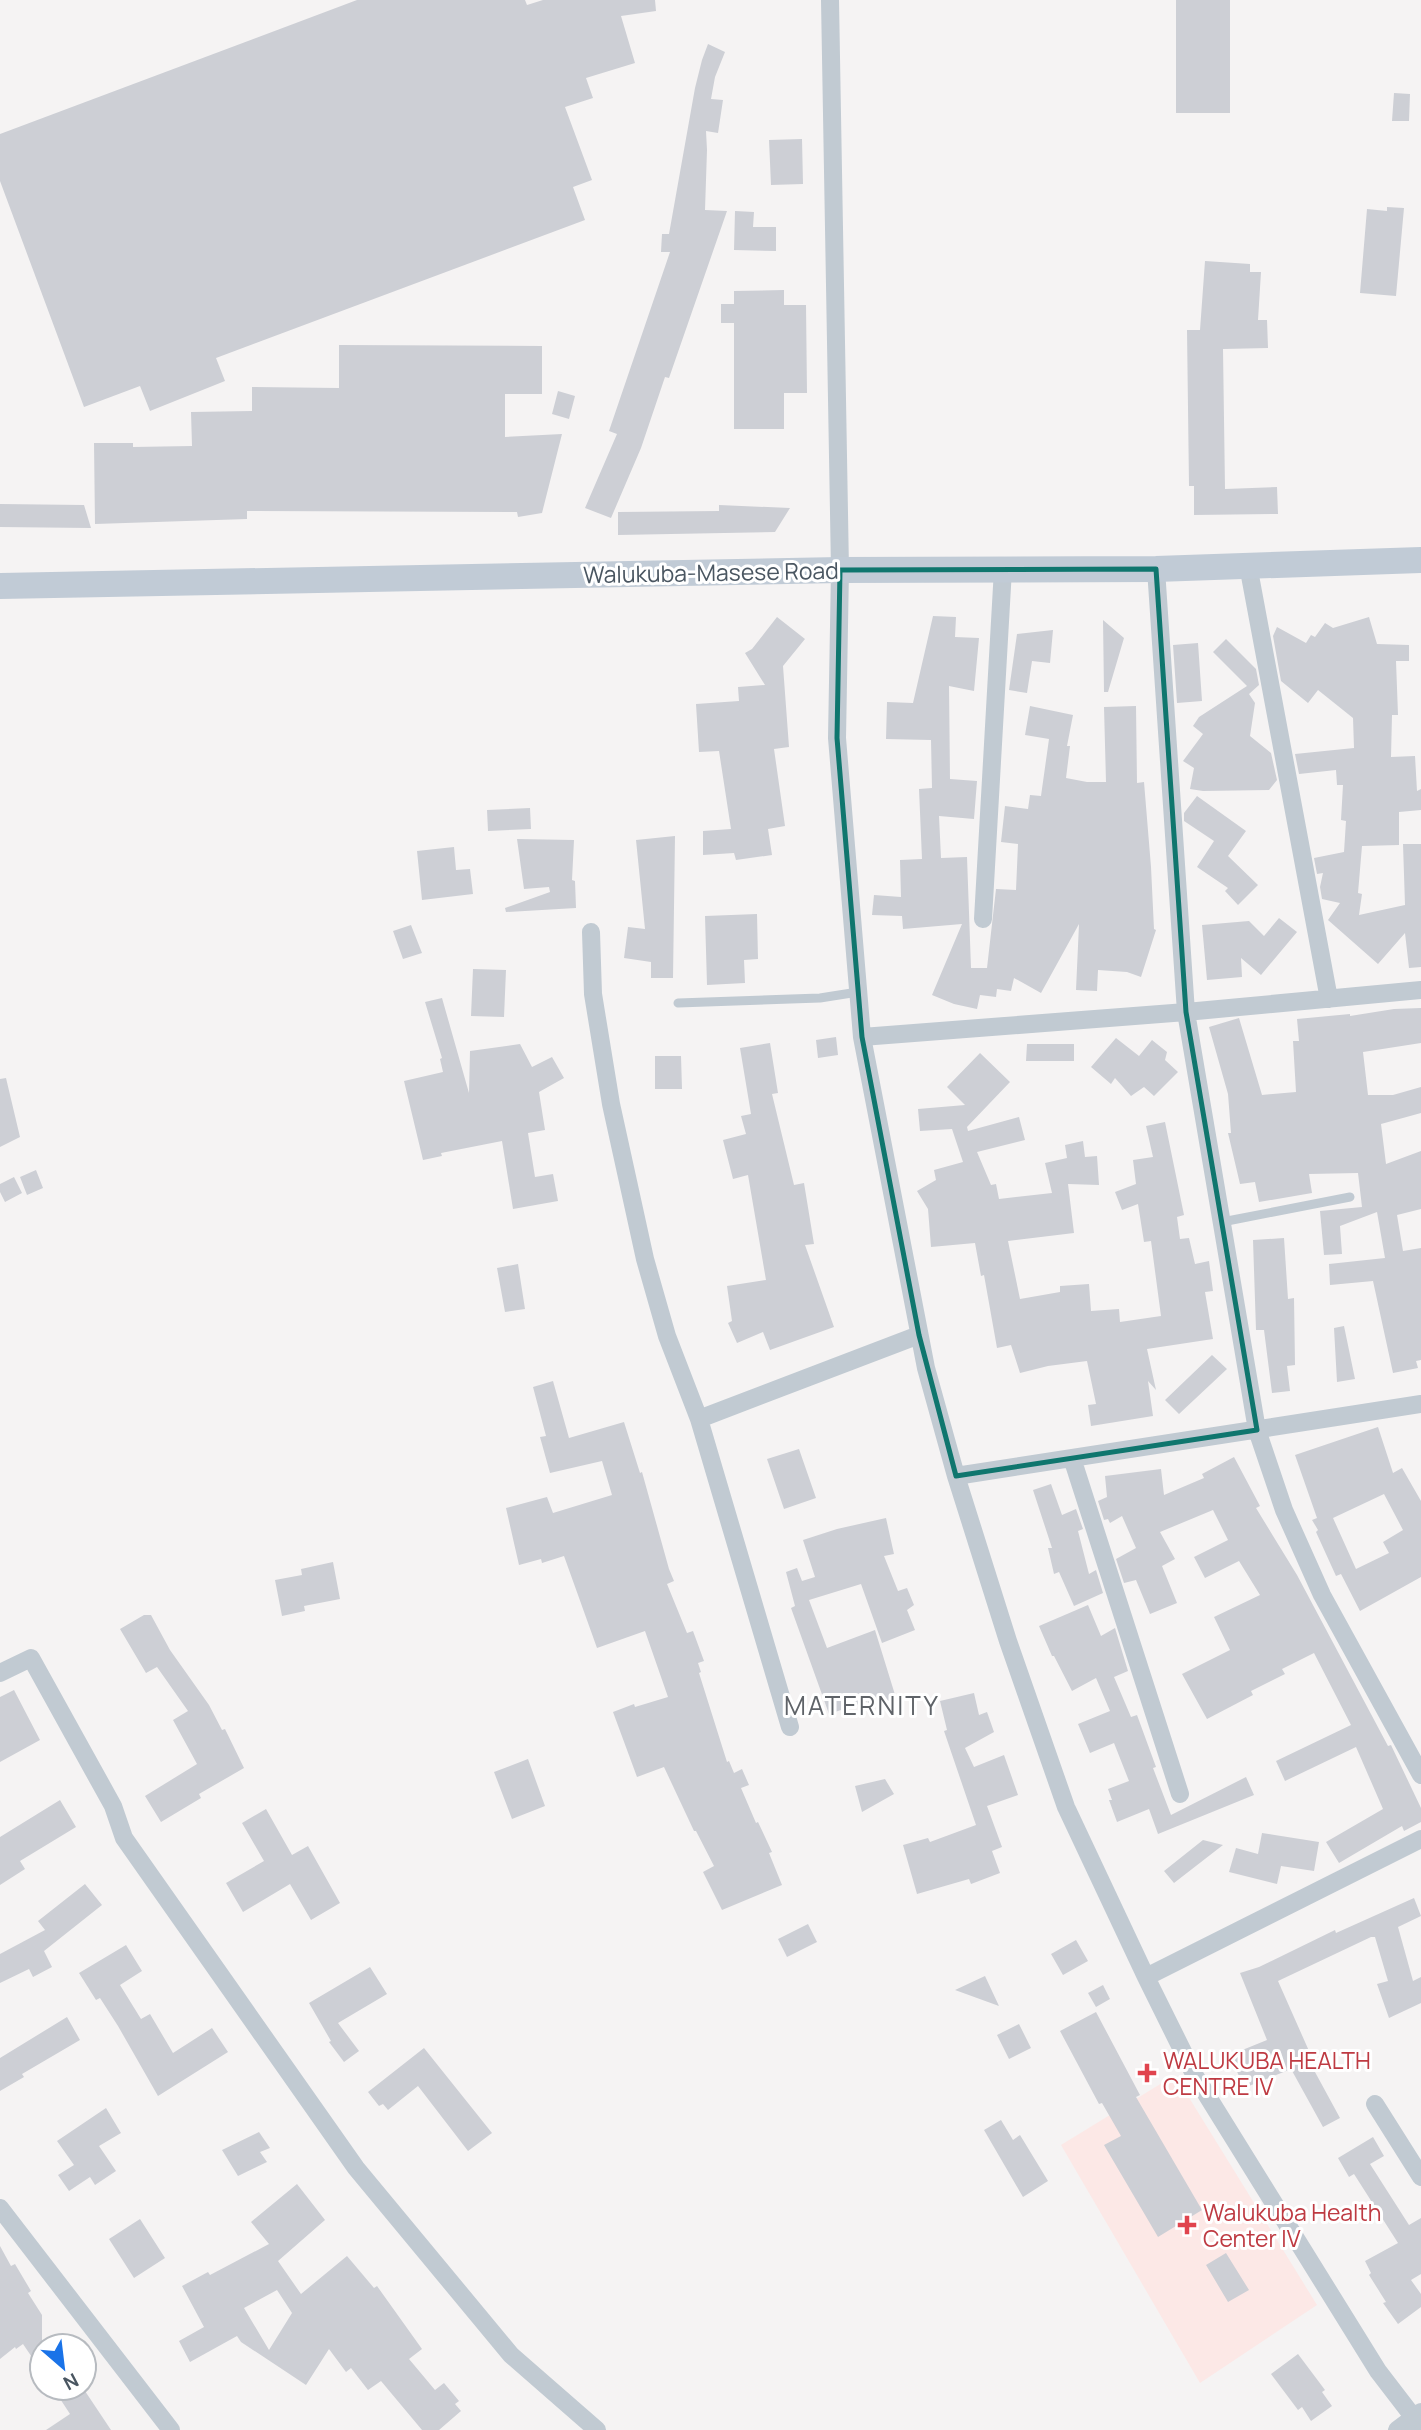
<svg xmlns="http://www.w3.org/2000/svg" width="1421" height="2430" viewBox="0 0 1421 2430" font-family="Manrope,sans-serif">
	<style>
		.medical { fill: #fce8e6 }
		.building { fill: #cdcfd5; fill-rule: evenodd }
		.lines { fill: none; stroke-linecap: round; stroke-linejoin: round }
		.lane { stroke: #c1cad2; stroke-width: 9 }
		.street { stroke: #c1cad2; stroke-width: 18 }
		.secondary { stroke: #c1cbd6; stroke-width: 26 }
		.marked { fill: none; stroke: #0f766e; stroke-width: 5; stroke-linejoin: round }
		.health-dot { fill: #e0444e; stroke: #fff; stroke-width: 2.5 }
		.labels { text-anchor: middle; dominant-baseline: central; stroke-width: 6; stroke-linejoin: round; paint-order: stroke }
		.street-label { font-size: 23px; fill: #4a5661; stroke: #fff }
		.health-label { font-size: 23px; fill: #be3a42; stroke: #fff; text-anchor: start }
		.quarter-label { font-size: 26px; letter-spacing: 2px; fill: #5f6368; stroke: #fff }
	</style>
	<rect width="100%" height="100%" fill="#f5f3f3"/>
	<path class="medical" d="M1175,2075L1317,2305L1200,2383L1061,2145Z"/>
	<path class="building" d="M357,0H525L527,5L543,0H655L656,11L621,16L635,63L586,78L593,98L565,107L592,180L573,187L585,220L216,358L225,381L150,411L140,386L84,407L0,181V134Z
		M1176,0H1230V113H1176Z
		M708,44L725,52L715,77L711,99L723,100L718,133L706,131L707,150L705,210L727,211L669,378L665,377L641,448L611,518L585,508L617,434L609,431L670,252H661L662,234H669L695,88L702,60Z
		M1394,93L1410,94L1409,121H1392Z
		M802,139L803,184L771,185L769,140Z
		M1387,207L1404,208L1396,296L1360,293L1367,209L1387,211Z
		M735,211L754,212L753,227H776V251L734,250Z
		M1205,261L1250,264V272H1261L1258,320H1267L1268,348L1223,349L1225,489L1277,487L1278,514L1194,515V486H1189L1187,330H1200Z
		M784,290V305H806L807,393H784V429H734V323H721V304H734V291Z
		M339,345L542,346V394H505V437L562,434L542,513L518,517L517,512L247,511V519L95,524L94,443H133V447L192,446L191,412L252,411V387L339,388Z
		M558,391L575,396L569,419L552,414Z
		M0,504L84,505L91,528L0,527Z
		M719,505L790,508L775,532L618,535V512L719,511Z
		M933,616L956,617L955,637L979,638L974,691L949,686L950,779L977,781L974,819L939,816L941,858L967,857L971,968H987L996,889L1016,890L1018,844L1001,842L1005,806L1028,809L1030,795L1041,796L1049,739L1025,735L1030,706L1073,715L1067,746H1070L1066,778L1087,782H1106L1104,707L1136,706L1137,783L1144,782L1151,867L1154,929L1156,930L1141,977L1127,972L1098,970L1097,991L1076,990L1079,924L1041,993L1014,978L1011,991L997,989L996,997L980,995L977,1009L954,1004L932,995L962,924L903,929L902,916L872,915L874,895L901,897L900,860L922,859L919,789L932,788L931,740L886,739L887,702L913,703Z
		M777,617L805,639L783,666L789,747L774,749L785,826L768,829L772,855L736,860L734,853L703,855V831L731,829L719,751L699,752L696,704L739,701L738,687L765,685L745,653L752,649Z
		M1369,617L1377,644L1409,645V661H1396L1398,715H1392L1391,757L1415,756L1417,791L1421,789V810L1399,812V845L1362,846L1358,893L1362,894L1359,915L1405,905L1403,844H1421V967L1409,968L1405,933L1378,964L1328,920L1340,903L1322,899L1320,887L1323,873L1317,874L1314,858L1344,852L1346,821L1341,820L1343,785H1337L1336,770L1299,774L1295,754L1354,748L1353,718L1318,690L1308,703L1281,681L1273,636L1277,627L1306,643L1311,635L1315,637L1325,623L1333,628Z
		M1103,620L1124,638L1108,692H1104Z
		M1053,630L1050,663L1032,661L1027,693L1009,690L1017,634Z
		M1226,639L1256,669L1259,685L1249,694L1255,703L1250,736L1271,753L1277,780L1269,790L1203,791L1190,789L1194,768L1183,761L1203,734L1193,726L1199,717L1247,686L1213,652Z
		M1198,643L1202,701L1177,703L1173,645Z
		M1197,796L1246,831L1228,856L1258,885L1238,905L1225,891L1228,888L1197,867L1214,841L1184,821V813Z
		M530,808L531,829L488,831L487,810Z
		M675,836L673,978H651V962L624,958L628,927L645,929L636,840Z
		M517,839L574,840L572,880L575,881L576,908L506,912L505,908L550,892L549,887L524,889Z
		M454,847L456,870L470,869L473,894L422,900L417,851Z
		M757,914L758,959L744,960L745,983L707,985L705,916Z
		M1279,918L1297,932L1261,975L1241,958L1242,977L1207,980L1202,925L1249,921L1264,936Z
		M411,925L422,953L403,959L393,931Z
		M473,969L506,970L504,1017L471,1016Z
		M442,998L469,1093L470,1051L520,1044L532,1067L552,1057L564,1078L539,1092L545,1130L528,1133L535,1177L553,1174L558,1201L513,1209L502,1141L441,1153L442,1156L423,1160L404,1081L443,1072L440,1059L442,1058L425,1002Z
		M1421,1008V1043L1363,1052L1368,1095H1393L1421,1087V1113L1381,1124L1386,1164L1421,1151V1209L1397,1215L1403,1251L1421,1248V1360L1416,1361L1418,1368L1393,1373L1373,1281L1330,1285L1329,1264L1385,1258L1377,1212L1340,1226L1342,1254L1324,1255L1320,1211L1362,1207L1358,1173L1309,1174L1312,1193L1259,1202L1255,1182L1240,1184L1228,1133H1231L1228,1094L1209,1027L1239,1018L1262,1095L1296,1092L1293,1041H1299L1297,1019L1350,1014V1016L1394,1009Z
		M836,1037L838,1055L818,1058L816,1040Z
		M1116,1038L1139,1056L1152,1040L1167,1052L1165,1060L1178,1072L1154,1096L1144,1087L1131,1096L1115,1078L1111,1084L1091,1067Z
		M770,1043L778,1093L772,1094L794,1185L804,1183L814,1244L805,1245L834,1327L770,1350L763,1332L737,1343L728,1323L732,1321L727,1286L766,1280L748,1175L733,1179L723,1140L746,1134L741,1116L751,1114L740,1048Z
		M1027,1044H1074V1061H1026Z
		M980,1053L1010,1082L967,1127L968,1131L1019,1117L1025,1140L977,1152L991,1185L996,1184L999,1199L1052,1193L1045,1163L1067,1158L1065,1145L1083,1141L1085,1157L1097,1156L1099,1185L1068,1184L1074,1233L1008,1241L1020,1299L1060,1292V1286L1089,1284L1091,1311L1119,1309L1120,1322L1161,1316L1151,1241L1144,1242L1138,1204L1122,1210L1115,1192L1136,1184L1133,1160L1153,1157L1146,1126L1165,1122L1184,1215L1177,1217L1180,1239L1189,1238L1195,1264L1209,1261L1213,1291L1205,1292L1213,1339L1147,1349L1156,1390L1148,1381L1153,1416L1091,1426L1088,1405L1096,1404L1087,1361L1048,1366L1020,1373L1011,1345L997,1348L984,1275L981,1276L975,1243L931,1247L928,1209L917,1191L936,1180L934,1170L963,1162L952,1129L920,1131L918,1109L965,1105L947,1087Z
		M655,1056H681L682,1089H655Z
		M6,1078L20,1137L0,1147V1079Z
		M36,1170L43,1188L27,1195L20,1177Z
		M14,1177L22,1193L5,1202L0,1192V1184Z
		M1284,1238L1288,1299L1294,1298L1295,1365L1287,1366L1290,1391L1272,1393L1264,1330H1256L1253,1240Z
		M518,1264L525,1309L505,1312L497,1268Z
		M1344,1326L1355,1379L1337,1382L1334,1328Z
		M1212,1355L1227,1369L1179,1414L1165,1400Z
		M553,1381L569,1438L624,1422L640,1473L642,1472L669,1569L674,1581L667,1584L687,1633L693,1631L704,1661L698,1663L701,1672L699,1673L727,1762L729,1761L734,1773L742,1769L749,1785L741,1788L756,1823L758,1822L772,1852L769,1853L782,1885L722,1910L703,1872L714,1866L696,1831H694L664,1767L637,1777L613,1712L634,1704L635,1707L668,1697L645,1631L597,1648L564,1556L542,1563L541,1559L519,1565L506,1508L547,1497L553,1513L612,1495L602,1461L550,1473L540,1437L546,1436L533,1387Z
		M1378,1427L1393,1473L1402,1468L1421,1501V1577L1360,1611L1341,1574L1336,1576L1316,1532L1318,1530L1312,1520L1317,1518L1295,1455ZM1384,1494L1403,1530L1383,1542L1389,1553L1356,1569L1333,1518Z
		M799,1449L816,1498L784,1509L767,1459Z
		M1234,1457L1260,1506L1256,1508L1297,1575L1388,1746L1391,1745L1421,1808V1822L1404,1831L1402,1826L1339,1863L1326,1842L1383,1809L1356,1747L1285,1781L1276,1761L1351,1725L1314,1653L1282,1669L1285,1674L1251,1691L1253,1695L1207,1719L1182,1674L1230,1650L1214,1617L1260,1595L1239,1561L1205,1578L1194,1557L1228,1540L1213,1510L1160,1532L1175,1559L1162,1566L1177,1603L1150,1614L1136,1580L1124,1583L1116,1559L1136,1548L1122,1516L1110,1523L1108,1519L1104,1520L1098,1501L1107,1497L1105,1476L1161,1469L1164,1495L1204,1478L1202,1474Z
		M1051,1484L1062,1515L1076,1509L1083,1529L1078,1531L1089,1574L1096,1570L1103,1593L1074,1606L1059,1572L1054,1574L1048,1548H1052L1033,1490Z
		M886,1518L894,1554L884,1556L898,1591L907,1588L914,1605L907,1610L915,1630L882,1643L861,1584L809,1600L827,1648L875,1630L896,1698L869,1707L868,1701L829,1714L791,1608L795,1606L786,1572L797,1568L802,1581L815,1577L803,1540L837,1529Z
		M333,1562L340,1599L304,1606L305,1611L282,1616L275,1580L302,1575L301,1569Z
		M1088,1605L1101,1636L1115,1628L1128,1671L1114,1677L1131,1717L1137,1715L1156,1767L1153,1768L1171,1815L1246,1777L1254,1795L1158,1834L1149,1809L1117,1822L1109,1800H1112L1108,1789L1129,1781L1114,1743L1090,1753L1078,1724L1110,1711L1096,1678L1072,1691L1054,1656H1052L1039,1626Z
		M144,1615H151L170,1650L209,1705L222,1730L225,1729L244,1768L199,1794L201,1798L161,1822L145,1796L197,1764L173,1720L188,1711L157,1667L146,1673L120,1629Z
		M14,1690L40,1740L0,1762V1697Z
		M974,1693L979,1715L987,1712L994,1732L965,1748L974,1767L1004,1755L1018,1795L987,1806L1002,1847L992,1851L1000,1873L971,1884L969,1879L917,1894L903,1845L928,1838L930,1842L976,1825L944,1731L947,1730L940,1701Z
		M528,1759L545,1806L512,1819L494,1772Z
		M885,1779L894,1794L862,1812L855,1786Z
		M60,1800L76,1827L20,1861L25,1869L0,1885V1837Z
		M266,1809L292,1855L308,1846L340,1903L311,1920L290,1884L243,1912L226,1883L264,1861L242,1823Z
		M1262,1833L1319,1842L1314,1871L1281,1866L1277,1884L1229,1872L1236,1848L1258,1854Z
		M1203,1840L1223,1845L1174,1883L1164,1871Z
		M85,1884L102,1905L44,1951L52,1967L33,1977L29,1969L0,1983V1954L45,1930L38,1921Z
		M1414,1898L1421,1916L1398,1927L1413,1981L1421,1977V2003L1389,2018L1377,1984L1388,1981L1375,1937H1371L1278,1981L1313,2060L1309,2061L1340,2118L1323,2127L1291,2069L1244,2088L1230,2055L1267,2040L1240,1973L1259,1967L1335,1930L1336,1933Z
		M808,1924L817,1942L787,1957L778,1939Z
		M1076,1940L1088,1961L1063,1975L1051,1954Z
		M126,1945L142,1971L120,1985L141,2019L150,2014L173,2053L212,2028L228,2052L158,2096L118,2026L100,1998L96,2000L79,1973Z
		M370,1967L387,1994L338,2023L359,2051L344,2062L329,2042L331,2041L309,2003Z
		M985,1976L999,2006L955,1990Z
		M1103,1985L1110,1999L1096,2007L1088,1993Z
		M1096,2012L1140,2095L1136,2097L1202,2210L1158,2237L1104,2145L1121,2136L1102,2103L1099,2104L1060,2031Z
		M67,2017L80,2040L22,2074L24,2077L0,2091V2058Z
		M1019,2024L1031,2048L1009,2059L997,2035Z
		M424,2048L492,2133L468,2151L418,2086L388,2110L383,2104L379,2106L368,2092Z
		M106,2108L121,2133L99,2146L116,2171L95,2185L90,2177L69,2191L58,2175L74,2165L57,2141Z
		M1001,2120L1013,2140L1020,2135L1048,2181L1023,2197L984,2130Z
		M259,2132L270,2148L260,2152L267,2162L238,2176L222,2150Z
		M1373,2137L1384,2156L1370,2164L1409,2225L1421,2218V2274L1411,2280L1421,2294V2307L1398,2324L1383,2303L1386,2302L1369,2275L1371,2273L1365,2261L1398,2243L1354,2174L1349,2177L1338,2158Z
		M297,2184L325,2220L278,2261L301,2294L347,2256L374,2288L377,2286L422,2349L409,2359L435,2390L444,2383L459,2401L455,2404L461,2411L439,2430H422L381,2381L368,2390L351,2368L346,2372L329,2349L306,2385L241,2342L237,2336L190,2362L179,2341L204,2327L182,2286L208,2272L210,2275L269,2244L251,2222ZM277,2290L292,2313L269,2350L244,2308Z
		M140,2219L165,2258L134,2278L109,2239Z
		M0,2246L11,2266L15,2264L31,2291L28,2293L42,2315V2372L23,2344L16,2349L15,2347L0,2359Z
		M1226,2253L1249,2290L1228,2302L1206,2265Z
		M1298,2354L1325,2390L1322,2392L1332,2406L1311,2421L1302,2407L1298,2410L1271,2374Z
		M53,2388H83L111,2430H46L70,2414Z"/>
	<g class="lines">
		<path class="lane" d="M678,1003L820,998L858,992
			M1222,1222L1350,1197"/>
		<path class="street" d="M830,0L840,570L837,738L862,1037L926,1368L956,1476L1008,1641L1066,1807L1146,1977L1195,2076L1378,2371L1421,2427
			M1248,565L1329,999
			M1156,569L1186,1012L1257,1430L1284,1510L1322,1595L1421,1775
			M983,919L1003,569
			M591,932L593,994L611,1104L645,1259L667,1336L699,1419
			M862,1037L1186,1012L1421,990
			M1072,1458L1180,1794
			M956,1476L1421,1404
			M0,1673L31,1658L113,1806L124,1838L356,2168L511,2355L597,2430
			M790,1727L699,1419L919,1335
			M1146,1977L1421,1839
			M1375,2104L1421,2177
			M0,2208L171,2430
			M1397,2430L1421,2412"/>
		<path class="secondary" d="M0,586L840,570L1156,569L1421,560"/>
	</g>
	<path class="marked" d="M1156,569L1186,1012L1257,1430L956,1476L919,1335L862,1037L837,738L840,570Z"/>
	<g class="health-dot">
		<path d="M1143.5 2062.5h7v7h7v7h-7v7h-7v-7h-7v-7h7z"/>
		<path d="M1183.5 2214.5h7v7h7v7h-7v7h-7v-7h-7v-7h7z"/>
	</g>
	<g class="labels">
		<g class="street-label">
			<text transform="translate(711 572) rotate(-1)">Walukuba-Masese Road</text>
		</g>
		<g class="health-label">
			<text x="1163" y="2060">WALUKUBA HEALTH<tspan x="1163" dy="26">CENTRE IV</tspan></text>
			<text x="1203" y="2212">Walukuba Health<tspan x="1203" dy="26">Center IV</tspan></text>
		</g>
		<g class="quarter-label">
			<text x="862" y="1705">MATERNITY</text>
		</g>
	</g>
	<g transform="translate(63 2367) rotate(152)"><circle r="33" fill="#ffffff" stroke="#b7bbc0" stroke-width="2"/>
	<path d="M0-5L12 26L0 18L-12 26Z" fill="#1a73e8"/>
	<text y="-10" font-size="19" font-weight="bold" text-anchor="middle" fill="#4a5661">N</text>
	</g>
</svg>
